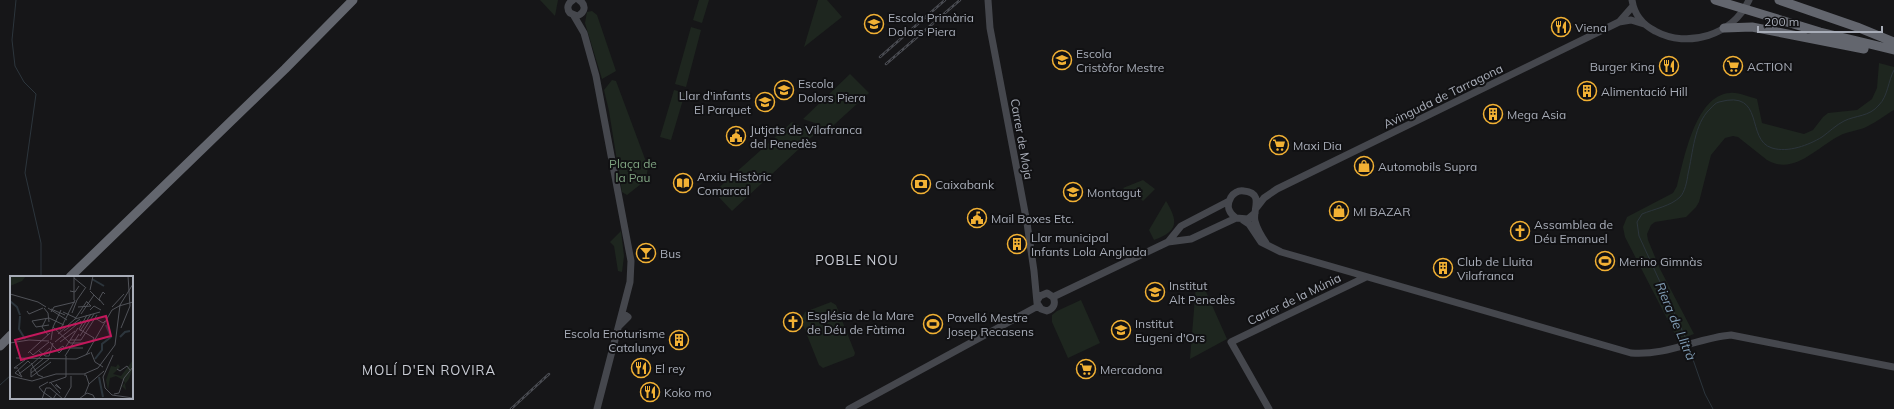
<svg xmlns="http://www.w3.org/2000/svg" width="1894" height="409" viewBox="0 0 1894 409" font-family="Mulish,sans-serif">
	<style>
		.green { fill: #1e261f }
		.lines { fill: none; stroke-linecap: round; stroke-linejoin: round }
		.stream { stroke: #2c353c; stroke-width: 1 }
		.secondary { stroke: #45474d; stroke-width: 7 }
		.highway { stroke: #63666e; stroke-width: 9 }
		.rail-casing { stroke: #4a4c52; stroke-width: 2.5 }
		.rail { stroke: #111113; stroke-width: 1; stroke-dasharray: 3; stroke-linecap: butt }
		.labels { text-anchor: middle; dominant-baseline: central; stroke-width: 4; stroke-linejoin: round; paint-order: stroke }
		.poi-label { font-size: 12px; fill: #a8adb8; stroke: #111113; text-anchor: start }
		.street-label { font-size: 12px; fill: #a8adb8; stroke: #111113 }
		.park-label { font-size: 12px; fill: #7fa381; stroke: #111113 }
		.neighbourhood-label { font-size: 13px; letter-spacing: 1px; fill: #c9ccd4; stroke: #111113 }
		.water-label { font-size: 13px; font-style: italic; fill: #7f9bb3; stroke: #111113 }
		.inset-river { fill: none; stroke: #2c353c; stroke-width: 2 }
		.inset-road { fill: none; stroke: #505258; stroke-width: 1 }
		.view { fill: #c2185b; fill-opacity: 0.15; stroke: #c2185b; stroke-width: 2 }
		.inset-edge { fill: none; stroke: #a8adb8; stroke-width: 2 }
	</style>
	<rect width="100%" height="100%" fill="#161618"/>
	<path class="green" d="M540,0H558L555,16Z
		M699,0H709L702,23L693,20Z
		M818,0H827L842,17L804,47Z
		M592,11L597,15L616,71L602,79L585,23L587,12Z
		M691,27L701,30L686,87L675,84Z
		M1879,63L1894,67V110L1892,111C1884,116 1876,122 1868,126C1859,131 1848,131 1839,136C1817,147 1794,176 1767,160L1738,137L1733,136L1725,138L1711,155L1699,202L1696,207L1686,217L1655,222L1651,225L1647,234L1648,240L1660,269L1694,334L1678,340L1625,237L1623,227L1627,217L1673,193L1677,186C1684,160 1695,95 1730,93C1738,92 1749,97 1757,99L1762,123L1804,134L1813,130L1823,117L1828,113L1857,110L1872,99L1877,88Z
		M850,74L869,93L825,133L818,124L803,119Z
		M612,80L616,81L648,167L646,180L627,195L622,192L609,111L604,90Z
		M674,90L685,93L671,140L660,137Z
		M792,122L814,134V135L732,211L714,192Z
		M1143,180L1155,189L1143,201L1139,197L1136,200L1123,188Z
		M1166,201C1178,221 1179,231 1154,240L1149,230Z
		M621,231L624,256L622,272L618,271L614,246L610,242Z
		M1196,285H1203L1227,339L1190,359Z
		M1081,300L1100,343L1068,358L1052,322V315L1057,311Z
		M831,302L836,305L855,353L854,356L823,368L819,365L801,320L805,312Z
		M935,313L942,331L931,336L923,317Z"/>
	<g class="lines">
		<path class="stream" d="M16,0L12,40L15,66L24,82L36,94L25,173L41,243V277
			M1687,341L1639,236L1637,222L1642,214C1654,209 1671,206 1680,197C1685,192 1687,181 1688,174C1693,153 1694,124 1710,109C1713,106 1715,103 1719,102C1766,89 1745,140 1772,148C1788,153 1809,145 1822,137C1829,132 1836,125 1844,121C1856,115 1869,117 1879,105C1888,96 1888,81 1894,70
			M1689,348L1705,394L1713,409
			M0,385L11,375"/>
		<path class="secondary" d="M573,0C568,3 566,8 570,13L577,16C585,13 587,5 579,0
			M988,0L990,28L1027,223L1034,271L1037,303L1041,309L1047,311C1054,309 1056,303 1053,297L1047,293L1040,296L1037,301
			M1632,0C1634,14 1643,25 1655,31C1688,49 1733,35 1749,0
			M574,16L584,33L596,76L631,261L630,282L597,409
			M1619,22L1633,6
			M1257,207L1264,198L1277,189L1619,22L1631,20L1644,24
			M1255,213L1248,219L1236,218C1228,212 1226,206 1231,197C1234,193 1238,190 1244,191C1265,193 1252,211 1255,221C1257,229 1262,237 1266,243
			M1243,220L1249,224L1261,242L1281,252L1631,353C1667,356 1697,338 1731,335L1894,367
			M1168,242L1181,226L1229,201
			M1053,297L1168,242L1191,239L1236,218
			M619,326L628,317L622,313
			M849,409L1038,306
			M1269,409L1231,342L1366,277"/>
		<path class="highway" d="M1715,0L1820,32L1894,50
			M1779,0L1857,27L1894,42
			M1724,28L1752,27L1864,49
			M70,277L285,69L353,0
			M0,346L11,335"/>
		<g class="rail-casing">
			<path id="rail" d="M880,57L945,0
				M886,64L960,0
				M511,409L549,374"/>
		</g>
		<use href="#rail" class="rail"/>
	</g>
	<defs>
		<g id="school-ring" transform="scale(1)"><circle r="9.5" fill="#111113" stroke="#f2b134" stroke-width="1.5"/><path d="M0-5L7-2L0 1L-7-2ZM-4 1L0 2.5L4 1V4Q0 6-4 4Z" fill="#f2b134"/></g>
		<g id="restaurant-ring" transform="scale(1)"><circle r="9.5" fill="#111113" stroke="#f2b134" stroke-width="1.5"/><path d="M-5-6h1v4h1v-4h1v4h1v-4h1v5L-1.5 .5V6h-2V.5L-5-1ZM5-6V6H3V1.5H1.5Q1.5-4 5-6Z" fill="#f2b134"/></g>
		<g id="supermarket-ring" transform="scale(1)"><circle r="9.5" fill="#111113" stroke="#f2b134" stroke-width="1.5"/><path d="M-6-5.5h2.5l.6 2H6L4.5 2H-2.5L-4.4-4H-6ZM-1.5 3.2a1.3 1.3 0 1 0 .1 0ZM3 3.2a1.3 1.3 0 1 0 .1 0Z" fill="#f2b134"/></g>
		<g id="building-ring" transform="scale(1)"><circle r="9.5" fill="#111113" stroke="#f2b134" stroke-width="1.5"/><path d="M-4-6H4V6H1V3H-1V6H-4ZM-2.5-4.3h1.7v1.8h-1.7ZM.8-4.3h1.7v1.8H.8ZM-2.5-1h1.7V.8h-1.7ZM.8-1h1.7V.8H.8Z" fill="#f2b134"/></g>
		<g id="civic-ring" transform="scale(1)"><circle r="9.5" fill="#111113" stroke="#f2b134" stroke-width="1.5"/><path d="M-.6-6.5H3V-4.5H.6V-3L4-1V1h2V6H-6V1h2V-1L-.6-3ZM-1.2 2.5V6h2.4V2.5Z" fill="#f2b134"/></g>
		<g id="shop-ring" transform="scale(1)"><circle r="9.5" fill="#111113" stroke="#f2b134" stroke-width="1.5"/><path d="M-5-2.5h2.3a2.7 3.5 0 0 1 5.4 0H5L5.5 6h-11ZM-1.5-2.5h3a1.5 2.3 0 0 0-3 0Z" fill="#f2b134"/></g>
		<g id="library-ring" transform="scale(1)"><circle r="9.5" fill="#111113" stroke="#f2b134" stroke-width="1.5"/><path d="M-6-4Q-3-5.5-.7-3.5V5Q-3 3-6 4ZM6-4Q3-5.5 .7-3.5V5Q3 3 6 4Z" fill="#f2b134"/></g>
		<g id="bank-ring" transform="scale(1)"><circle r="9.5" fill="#111113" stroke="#f2b134" stroke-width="1.5"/><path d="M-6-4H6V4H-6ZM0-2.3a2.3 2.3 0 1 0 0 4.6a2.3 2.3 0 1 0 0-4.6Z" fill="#f2b134"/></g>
		<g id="church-ring" transform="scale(1)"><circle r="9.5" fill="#111113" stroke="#f2b134" stroke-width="1.5"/><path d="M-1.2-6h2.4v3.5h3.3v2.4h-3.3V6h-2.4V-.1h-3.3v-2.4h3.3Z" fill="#f2b134"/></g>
		<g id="bar-ring" transform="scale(1)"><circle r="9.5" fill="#111113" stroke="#f2b134" stroke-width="1.5"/><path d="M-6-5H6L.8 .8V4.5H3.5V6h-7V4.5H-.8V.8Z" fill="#f2b134"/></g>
		<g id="stadium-ring" transform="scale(1)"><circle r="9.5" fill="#111113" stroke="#f2b134" stroke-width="1.5"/><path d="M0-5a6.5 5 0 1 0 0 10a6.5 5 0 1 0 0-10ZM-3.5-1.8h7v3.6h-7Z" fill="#f2b134"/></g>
	</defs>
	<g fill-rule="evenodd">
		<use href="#school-ring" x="874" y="24"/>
		<use href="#restaurant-ring" x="1561" y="27"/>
		<use href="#school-ring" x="1062" y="60"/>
		<use href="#restaurant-ring" x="1669" y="66"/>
		<use href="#supermarket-ring" x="1733" y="66"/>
		<use href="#school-ring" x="784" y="90"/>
		<use href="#building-ring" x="1587" y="91"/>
		<use href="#school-ring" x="765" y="102"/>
		<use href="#building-ring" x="1493" y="114"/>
		<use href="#civic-ring" x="736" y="136"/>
		<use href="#supermarket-ring" x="1279" y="145"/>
		<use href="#shop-ring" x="1364" y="166"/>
		<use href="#library-ring" x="683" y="183"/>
		<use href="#bank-ring" x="921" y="184"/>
		<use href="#school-ring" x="1073" y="192"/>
		<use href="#shop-ring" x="1339" y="211"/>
		<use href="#civic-ring" x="977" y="218"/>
		<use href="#church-ring" x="1520" y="231"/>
		<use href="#building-ring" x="1017" y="244"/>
		<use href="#bar-ring" x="646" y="253"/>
		<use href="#stadium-ring" x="1605" y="261"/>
		<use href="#building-ring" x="1443" y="268"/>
		<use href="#school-ring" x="1155" y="292"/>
		<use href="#church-ring" x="793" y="322"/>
		<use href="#stadium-ring" x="933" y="324"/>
		<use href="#school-ring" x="1121" y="330"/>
		<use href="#building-ring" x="679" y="340"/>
		<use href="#restaurant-ring" x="641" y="368"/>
		<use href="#supermarket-ring" x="1086" y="369"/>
		<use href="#restaurant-ring" x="650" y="392"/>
	</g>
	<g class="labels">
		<g class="poi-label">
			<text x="888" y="17">Escola Primària<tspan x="888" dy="14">Dolors Piera</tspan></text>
			<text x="1575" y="27">Viena</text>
			<text x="1076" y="53">Escola<tspan x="1076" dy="14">Cristòfor Mestre</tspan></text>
			<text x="1655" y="66" text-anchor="end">Burger King</text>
			<text x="1747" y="66">ACTION</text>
			<text x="798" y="83">Escola<tspan x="798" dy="14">Dolors Piera</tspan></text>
			<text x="1601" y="91">Alimentació Hill</text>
			<text x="751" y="95" text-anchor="end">Llar d'infants<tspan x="751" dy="14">El Parquet</tspan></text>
			<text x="1507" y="114">Mega Asia</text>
			<text x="750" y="129">Jutjats de Vilafranca<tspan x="750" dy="14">del Penedès</tspan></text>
			<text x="1293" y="145">Maxi Dia</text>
			<text x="1378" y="166">Automobils Supra</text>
			<text x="697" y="176">Arxiu Històric<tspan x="697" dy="14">Comarcal</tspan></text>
			<text x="935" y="184">Caixabank</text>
			<text x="1087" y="192">Montagut</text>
			<text x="1353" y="211">MI BAZAR</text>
			<text x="991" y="218">Mail Boxes Etc.</text>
			<text x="1534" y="224">Assamblea de<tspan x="1534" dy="14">Déu Emanuel</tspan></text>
			<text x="1031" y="237">Llar municipal<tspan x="1031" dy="14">Infants Lola Anglada</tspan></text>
			<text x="660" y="253">Bus</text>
			<text x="1457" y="261">Club de Lluita<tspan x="1457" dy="14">Vilafranca</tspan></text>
			<text x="1619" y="261">Merino Gimnàs</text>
			<text x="1169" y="285">Institut<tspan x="1169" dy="14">Alt Penedès</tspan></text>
			<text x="807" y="315">Església de la Mare<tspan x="807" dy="14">de Déu de Fàtima</tspan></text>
			<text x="947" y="317">Pavelló Mestre<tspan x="947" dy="14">Josep Recasens</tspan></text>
			<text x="1135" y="323">Institut<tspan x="1135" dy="14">Eugeni d'Ors</tspan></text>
			<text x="665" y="333" text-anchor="end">Escola Enoturisme<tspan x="665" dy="14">Catalunya</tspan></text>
			<text x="655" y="368">El rey</text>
			<text x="1100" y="369">Mercadona</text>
			<text x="664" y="392">Koko mo</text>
		</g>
		<g class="street-label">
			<text transform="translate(1443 96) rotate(-26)">Avinguda de Tarragona</text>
			<text transform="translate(1022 139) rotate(80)">Carrer de Moja</text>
			<text transform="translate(1294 299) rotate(-26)">Carrer de la Múnia</text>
		</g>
		<g class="park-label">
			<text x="633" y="163">Plaça de<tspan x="633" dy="14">la Pau</tspan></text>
		</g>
		<g class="neighbourhood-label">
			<text x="857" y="260">POBLE NOU</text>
			<text x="429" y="370">MOLÍ D'EN ROVIRA</text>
		</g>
		<g class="water-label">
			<text transform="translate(1676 321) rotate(67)">Riera de Llitrà</text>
		</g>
	</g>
	<g transform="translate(10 276)">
		<rect width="123" height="123" fill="#161618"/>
		<path d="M0,0H16L12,5L0,10ZM123,84V91L119,103L115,108L116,114L112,110L115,107L113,104L106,100L100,102L98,114L96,104L101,90L106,91L108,88L110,91L103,98L111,100Z" fill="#1e261f"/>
		<path class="inset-river" d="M82,3L94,10M0,25L7,31L10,39M10,40L9,53L15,63M110,61L115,56L120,55M85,83L92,74V68L101,61L96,49M89,101L93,121"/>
		<path class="inset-road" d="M64,1V24M64,2L75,11M80,14L83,0M60,15L65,16L69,10M80,15L90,25M0,18L28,26L36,31M67,24L76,11M94,29L89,23L93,16L95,18M109,30L123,26M68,31L81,30L77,26M102,31L114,18M34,32L38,37L39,46M38,32L57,44M41,33L55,39M80,34L84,30L91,34M17,35L19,38L33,32M41,36L44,31L65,26M53,36L66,42M62,37L67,24M71,38L84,19M39,42L54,49M85,42L93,47L95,45M36,43L32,51L38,59M65,43L77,25M39,49L26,51L22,45L39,42M43,51L60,67H74M43,51L51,34M111,52L120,30L118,0M69,53L84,62L83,64M69,53L77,39M50,54L65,24M54,55L70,43M70,55L81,38M48,58L65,43L90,36M70,60L84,38M41,64L43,51M60,64H71L87,39M40,66L44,71L47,74L49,77L54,72L53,70L47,74M45,66L71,45M50,66L65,55M0,67L19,64L39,65M55,72L68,52M59,72H73M19,75L23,79L39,66M29,75L35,80H39L43,67M81,76L85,86L93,91M18,77L40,57M76,79L102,34L111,29M103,79L93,101L95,112L102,119L123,122M55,80L69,58M6,82L66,83L80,77M33,83L21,93V101L41,86M21,87L28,99L33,101M22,88L40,72M8,92H4L15,84M107,93L110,95L117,90L120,94M8,94L12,101L5,97L18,85L20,87M21,97L39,83M9,98L22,88M74,99H76L79,108L75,118M0,100L22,105L46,98H74L88,92L105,69L110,29L123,8M38,106L29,111L33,116L43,123L47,117M39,107L56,101V80M41,107L50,117M79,108L94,95M45,109L51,113L46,108M104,118L109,117L114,102L123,91M32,123L36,112H40L53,123M54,123L61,111V100M69,123L77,117L83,119L85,123"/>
		<path class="view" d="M96,40L101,60L11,84L5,64Z"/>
		<rect width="123" height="123" class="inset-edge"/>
	</g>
	<path d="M1758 26v6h124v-6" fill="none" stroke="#a8adb8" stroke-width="2"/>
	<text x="1764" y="26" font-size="12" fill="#a8adb8" stroke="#111113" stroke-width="3" paint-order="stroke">200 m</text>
</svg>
